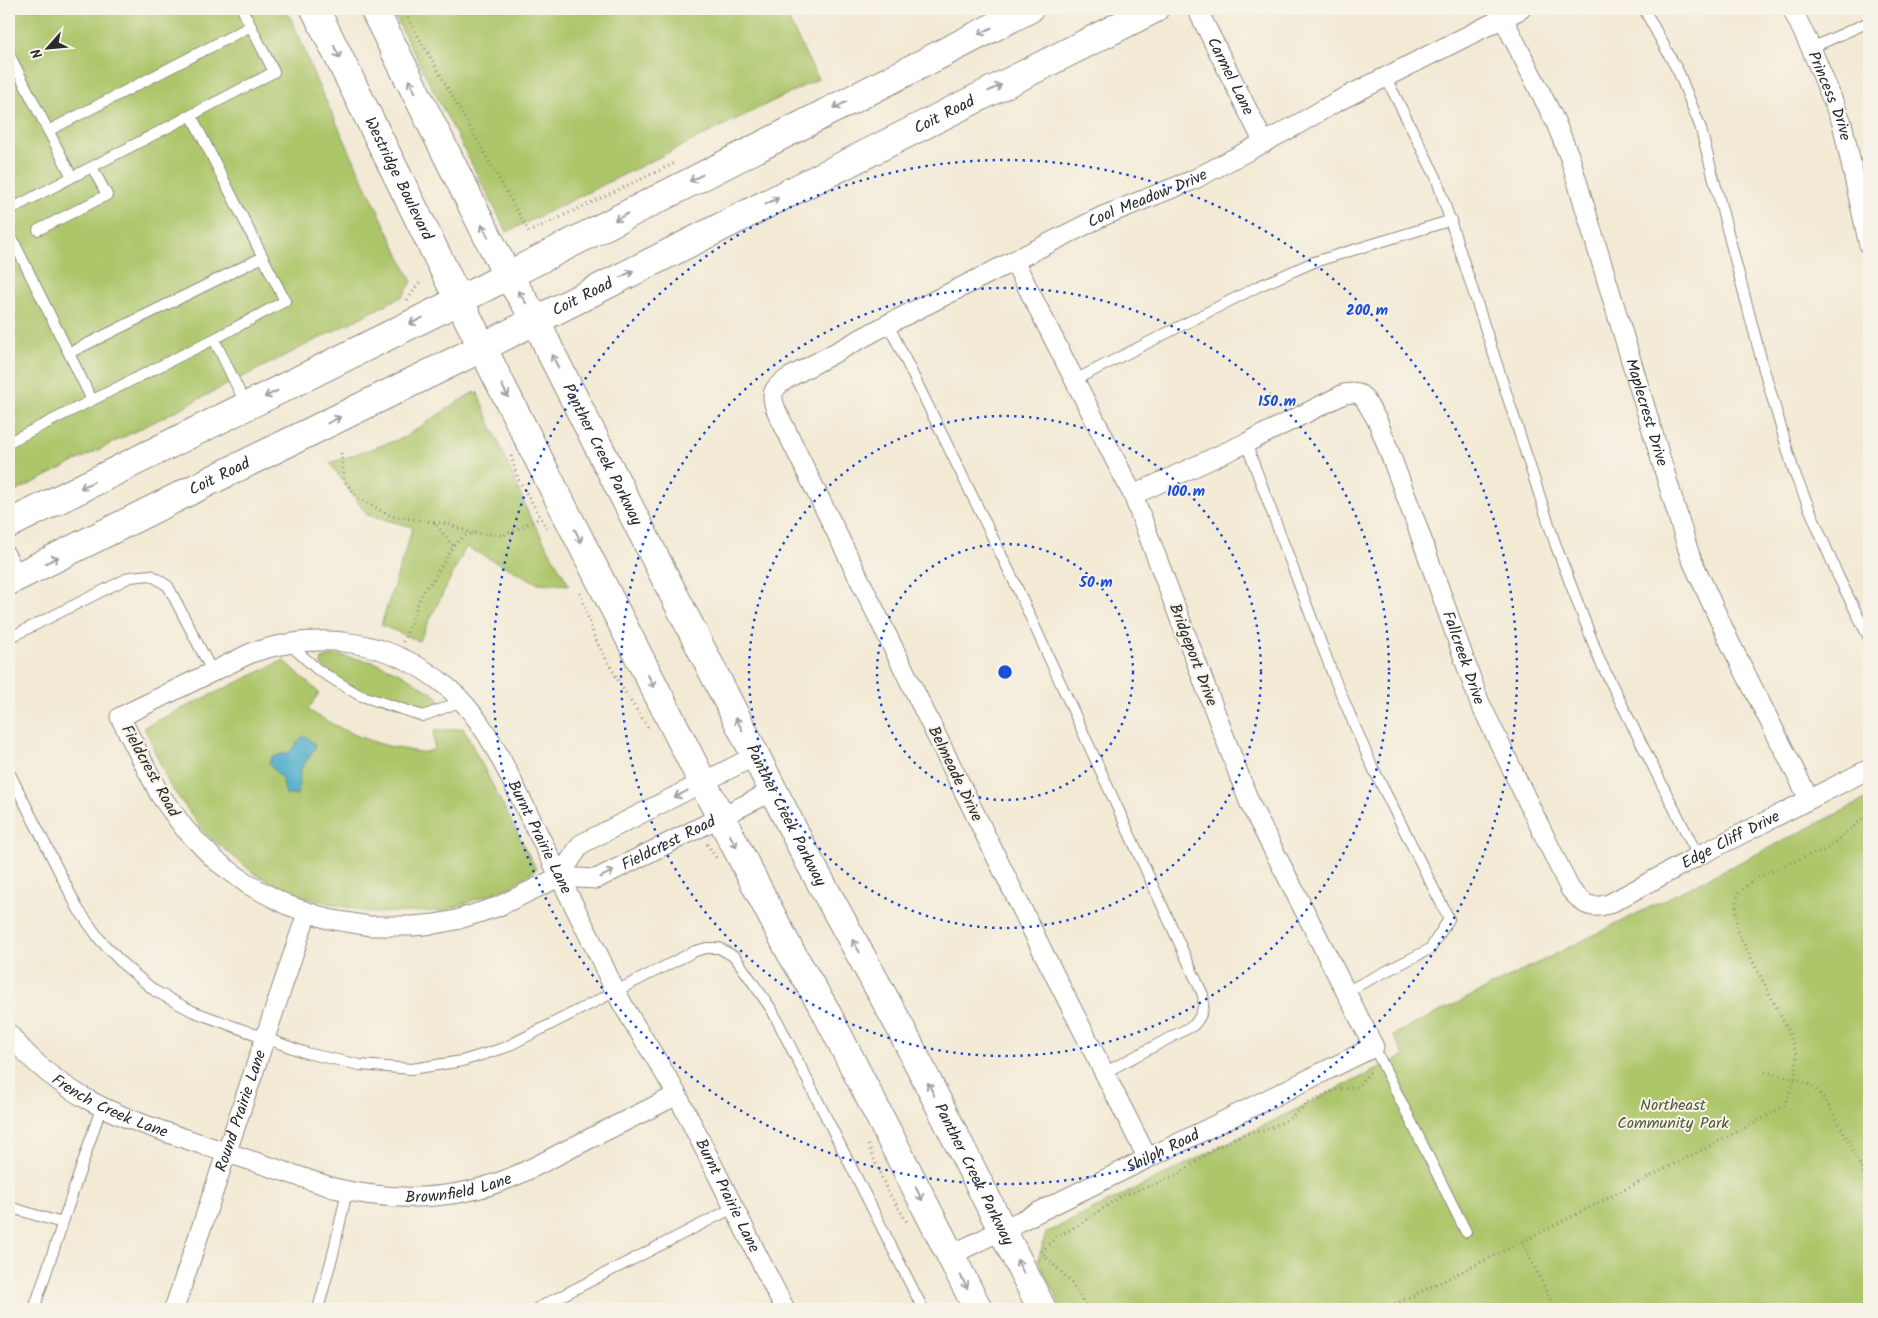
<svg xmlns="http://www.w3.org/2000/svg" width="1878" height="1318" viewBox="0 0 1878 1318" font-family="Kalam,sans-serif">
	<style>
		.green { fill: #adc66b; stroke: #6c784b }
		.water { fill: #4eaccc; stroke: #3c6c7c }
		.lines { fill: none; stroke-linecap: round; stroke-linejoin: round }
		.service-casing { stroke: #8f8a80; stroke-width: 12 }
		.minor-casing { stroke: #8f8a80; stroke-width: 21 }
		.secondary-casing { stroke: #8f8a80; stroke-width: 30 }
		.path { stroke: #8f8a80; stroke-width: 3; stroke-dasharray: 1 4; stroke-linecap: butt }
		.service { stroke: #fff; stroke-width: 10 }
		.minor { stroke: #fff; stroke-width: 19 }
		.secondary { stroke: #fff; stroke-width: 28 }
		.oneway { stroke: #a0a0a0 }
		.ring { fill: none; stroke: #1d4ed8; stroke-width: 2.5; stroke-dasharray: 2.5 5 }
		.labels { text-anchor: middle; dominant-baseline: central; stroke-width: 4; stroke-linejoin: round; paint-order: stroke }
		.street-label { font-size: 16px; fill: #2b2b2b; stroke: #f7f3e8 }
		.park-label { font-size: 16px; fill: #525a3e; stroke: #f7f3e8 }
		.centre { fill: #1d4ed8; stroke: #f7f3e8; stroke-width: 2.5 }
		.ring-label { font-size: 15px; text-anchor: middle; font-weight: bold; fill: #1d4ed8; stroke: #f7f3e8; stroke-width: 4; stroke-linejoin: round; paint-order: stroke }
	</style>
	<rect width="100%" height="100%" fill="#f7f3e8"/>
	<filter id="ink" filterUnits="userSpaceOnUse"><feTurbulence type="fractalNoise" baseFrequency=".02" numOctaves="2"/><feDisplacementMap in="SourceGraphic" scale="10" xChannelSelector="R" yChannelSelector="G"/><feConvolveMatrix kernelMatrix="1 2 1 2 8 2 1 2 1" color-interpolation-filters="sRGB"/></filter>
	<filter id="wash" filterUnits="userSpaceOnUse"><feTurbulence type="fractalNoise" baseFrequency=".0096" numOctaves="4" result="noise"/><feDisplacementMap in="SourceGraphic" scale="20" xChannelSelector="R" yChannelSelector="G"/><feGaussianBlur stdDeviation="1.12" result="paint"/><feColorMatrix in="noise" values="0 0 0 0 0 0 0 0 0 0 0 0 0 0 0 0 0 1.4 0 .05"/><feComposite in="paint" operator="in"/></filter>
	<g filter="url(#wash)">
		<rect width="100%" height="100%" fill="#f3ead5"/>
		<path class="green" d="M9,9H286L299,36L315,78L412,282L403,296L9,495Z
			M391,9H783L818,79L507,232Z
			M470,394H478L529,515L569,585L538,583L466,547L419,641L381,625L413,527L367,515L330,463L403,438Z
			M335,655L374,662L402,674L438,697L439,703C410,723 344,685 321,665L322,659Z
			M284,660L319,693L308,710C341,730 370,744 408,750C418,752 425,754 434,749V731L463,728L536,869L511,887L444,911L373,913L301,897L255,874L205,833L169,784L144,727Z
			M1869,798V1309H1062L1038,1260L1046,1233L1404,1056L1393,1035Z"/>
		<path class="water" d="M305,736L315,744V748L301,769L297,795H286L282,779L269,764L272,757L290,752L301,738Z"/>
	</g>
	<g filter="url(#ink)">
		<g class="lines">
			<g class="service-casing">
				<path id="service" d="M1644,9L1679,73L1700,126L1763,366L1794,472L1838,576L1869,638
					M1811,48L1869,22
					M9,54L72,177
					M1385,76L1436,177L1556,546L1600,661L1698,856
					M191,115L285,301L214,339
					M48,131L251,26
					M9,210L274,72L242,9
					M38,230L107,195L92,167
					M9,232L92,400
					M888,324L1013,579L1203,995C1205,1007 1202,1016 1194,1025L1104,1073
					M69,353L263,257
					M1075,380L1257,287L1314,262L1452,220
					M9,442L214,339L246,405
					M1246,443L1333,675L1371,764L1449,919L1430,949L1345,992
					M9,552L21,575
					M9,638L130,577L151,575L168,586L212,671
					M289,644L318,670L359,695L423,716L462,701
					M9,772L78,909L101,941L125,966L155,991L192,1011L306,1053L360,1065L412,1069L462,1061L504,1048L695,951L707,948H719L735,957L772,1010L923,1309
					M1374,1047L1466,1232
					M9,1207L62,1223
					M34,1309L101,1108
					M318,1309L333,1254L347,1191
					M536,1309L733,1208"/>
			</g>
			<g class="minor-casing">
				<g id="minor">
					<path id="s1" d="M1197,9L1264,143"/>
					<path id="s2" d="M1792,9L1811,48L1842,123L1869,245"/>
					<path id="s3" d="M1503,18L1555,121L1570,158L1690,556L1730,643L1809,799"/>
					<path id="s4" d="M1133,495L1246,443L1344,394L1353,393L1359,394L1364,398L1378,422L1416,523L1479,701L1570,889C1583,904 1589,910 1609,904L1698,856L1869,769"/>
					<path id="s5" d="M755,756L581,844L559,877L497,907L456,920L435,924L413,926H370L328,919L287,905L249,885L215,860L185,829L160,795L120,717L251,653C320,630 389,639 446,686C485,718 504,766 526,809C550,858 574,906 598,954C604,966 609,979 616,992C634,1027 658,1059 677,1095C714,1166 748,1238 785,1309"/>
					<path id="s6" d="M559,877L596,879L773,791"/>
					<path id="s7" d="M9,1034C63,1101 129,1120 207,1146C249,1160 291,1174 334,1188C392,1202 454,1201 510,1178C532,1169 553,1157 575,1146C609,1129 643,1112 677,1095"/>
					<path id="s8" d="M1147,1157L1045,956L778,414C769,395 771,388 790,377L888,324L1103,216L1193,180L1293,127L1336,102L1521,9"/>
					<path id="s9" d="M951,1255L1374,1047L1250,804L1133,495L1014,261"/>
					<path id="s10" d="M174,1309L307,913"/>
				</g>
			</g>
			<g class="secondary-casing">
				<g id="secondary">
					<path id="s11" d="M315,9L497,377L703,783L790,951L824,1008L978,1309"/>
					<path id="s12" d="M374,9L507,275L536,319L550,351L809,861L899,1025L1042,1309"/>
					<path d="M9,524L460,300L1029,9"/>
					<path id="s13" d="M9,581L224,474L455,361L1154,9"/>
				</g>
			</g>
			<path class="path" d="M403,9L529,232L675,163
				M407,300L419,283
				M470,391L479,392
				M341,453L344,480L358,498L391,516L434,522L453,546
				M511,456L518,479L548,530
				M434,522C449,523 459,529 473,533
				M580,593L595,639L627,696L648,727
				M403,642L422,593L433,580L453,546L464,536L473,533L504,535L540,518
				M707,844L717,859
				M1765,1072C1780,1075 1796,1078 1810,1085C1829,1095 1858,1162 1869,1184
				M868,1145L887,1190L907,1222
				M1088,1309L1071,1282L1041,1252L1056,1237L1079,1225L1119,1197L1176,1176L1215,1148L1244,1134L1263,1131L1289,1119L1310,1101L1337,1089L1357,1087L1370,1072V1068
				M1386,1309L1522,1242
				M1555,1309L1522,1242L1764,1118L1785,1105L1795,1079L1797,1054L1787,1028L1737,931L1736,909L1738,893L1754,879L1806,856L1824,851L1869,814"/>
			<use href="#service" class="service"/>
			<use href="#minor" class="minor"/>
			<use href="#secondary" class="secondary"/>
		</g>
		<defs><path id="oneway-shaft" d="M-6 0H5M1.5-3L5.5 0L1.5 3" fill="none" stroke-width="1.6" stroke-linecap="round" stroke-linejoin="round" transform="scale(1.25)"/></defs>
		<g class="oneway">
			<use href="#oneway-shaft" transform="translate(985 31) rotate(153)"/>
			<use href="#oneway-shaft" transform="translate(337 52) rotate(64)"/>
			<use href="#oneway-shaft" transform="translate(412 86) rotate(-117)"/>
			<use href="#oneway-shaft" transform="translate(995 88) rotate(-27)"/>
			<use href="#oneway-shaft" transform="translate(840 105) rotate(153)"/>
			<use href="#oneway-shaft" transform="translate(696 178) rotate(153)"/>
			<use href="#oneway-shaft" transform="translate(772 201) rotate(-27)"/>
			<use href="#oneway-shaft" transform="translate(621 217) rotate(153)"/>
			<use href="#oneway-shaft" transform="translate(485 231) rotate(-117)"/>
			<use href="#oneway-shaft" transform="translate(627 274) rotate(-27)"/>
			<use href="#oneway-shaft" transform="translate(522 297) rotate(-124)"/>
			<use href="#oneway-shaft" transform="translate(416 321) rotate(154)"/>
			<use href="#oneway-shaft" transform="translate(555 361) rotate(-117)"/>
			<use href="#oneway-shaft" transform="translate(505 391) rotate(63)"/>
			<use href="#oneway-shaft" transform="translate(271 394) rotate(154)"/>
			<use href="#oneway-shaft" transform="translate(334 420) rotate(-26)"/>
			<use href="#oneway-shaft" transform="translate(87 485) rotate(154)"/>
			<use href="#oneway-shaft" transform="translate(578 536) rotate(63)"/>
			<use href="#oneway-shaft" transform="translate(52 560) rotate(-27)"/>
			<use href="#oneway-shaft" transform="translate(651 681) rotate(63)"/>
			<use href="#oneway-shaft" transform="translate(739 724) rotate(-117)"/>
			<use href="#oneway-shaft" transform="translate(681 794) rotate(153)"/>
			<use href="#oneway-shaft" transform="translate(733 841) rotate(63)"/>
			<use href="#oneway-shaft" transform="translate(607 874) rotate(-27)"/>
			<use href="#oneway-shaft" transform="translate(856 946) rotate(-120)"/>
			<use href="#oneway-shaft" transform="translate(931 1089) rotate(-117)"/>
			<use href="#oneway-shaft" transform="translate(919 1194) rotate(63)"/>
			<use href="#oneway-shaft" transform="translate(1020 1266) rotate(-117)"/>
			<use href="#oneway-shaft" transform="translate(964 1282) rotate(63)"/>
		</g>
	</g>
	<g class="ring">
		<circle cx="1005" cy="672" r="128"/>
		<circle cx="1005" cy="672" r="256"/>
		<circle cx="1005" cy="672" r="384"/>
		<circle cx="1005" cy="672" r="512"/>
	</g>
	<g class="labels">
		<g class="street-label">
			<text stroke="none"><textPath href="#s1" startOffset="75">Carmel Lane</textPath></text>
			<text stroke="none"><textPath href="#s2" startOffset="95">Princess Drive</textPath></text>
			<text stroke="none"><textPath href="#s13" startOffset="1045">Coit Road</textPath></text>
			<text stroke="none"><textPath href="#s11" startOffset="189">Westridge Boulevard</textPath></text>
			<text stroke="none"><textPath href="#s8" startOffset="1275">Cool Meadow Drive</textPath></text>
			<text stroke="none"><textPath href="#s13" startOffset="640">Coit Road</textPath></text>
			<text stroke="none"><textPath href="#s3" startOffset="421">Maplecrest Drive</textPath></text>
			<text stroke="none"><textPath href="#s12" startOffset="501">Panther Creek Parkway</textPath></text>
			<text stroke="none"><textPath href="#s13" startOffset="235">Coit Road</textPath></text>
			<text transform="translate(1193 655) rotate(69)">Bridgeport Drive</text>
			<text stroke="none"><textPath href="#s4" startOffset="534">Fallcreek Drive</textPath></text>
			<text transform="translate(150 771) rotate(61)">Fieldcrest Road</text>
			<text transform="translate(955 774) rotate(64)">Belmeade Drive</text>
			<text stroke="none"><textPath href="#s12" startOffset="906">Panther Creek Parkway</textPath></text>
			<text stroke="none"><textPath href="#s5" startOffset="1309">Burnt Prairie Lane</textPath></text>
			<text stroke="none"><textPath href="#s4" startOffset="972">Edge Cliff Drive</textPath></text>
			<text stroke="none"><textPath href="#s6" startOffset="118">Fieldcrest Road</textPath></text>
			<text stroke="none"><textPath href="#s7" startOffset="126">French Creek Lane</textPath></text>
			<text stroke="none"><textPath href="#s10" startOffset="209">Round Prairie Lane</textPath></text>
			<text stroke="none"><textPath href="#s9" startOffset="236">Shiloh Road</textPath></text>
			<text stroke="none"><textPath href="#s12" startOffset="1311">Panther Creek Parkway</textPath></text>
			<text stroke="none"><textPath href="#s7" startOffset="491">Brownfield Lane</textPath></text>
			<text stroke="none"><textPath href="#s5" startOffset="1714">Burnt Prairie Lane</textPath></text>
		</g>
		<g class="park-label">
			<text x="1673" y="1105">Northeast<tspan x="1673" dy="18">Community Park</tspan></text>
		</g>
	</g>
	<circle cx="1005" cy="672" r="8" class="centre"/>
	<g class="ring-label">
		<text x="1367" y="315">200 m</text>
		<text x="1277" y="406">150 m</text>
		<text x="1186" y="496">100 m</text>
		<text x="1096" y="587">50 m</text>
	</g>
	<rect width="1878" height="1318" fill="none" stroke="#f7f3e8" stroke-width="30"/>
	<g transform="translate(48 48) rotate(243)" stroke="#f7f3e8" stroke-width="4" paint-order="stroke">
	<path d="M0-4L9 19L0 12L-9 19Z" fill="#2b2b2b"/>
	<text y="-8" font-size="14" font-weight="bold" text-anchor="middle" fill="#2b2b2b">N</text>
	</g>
</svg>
